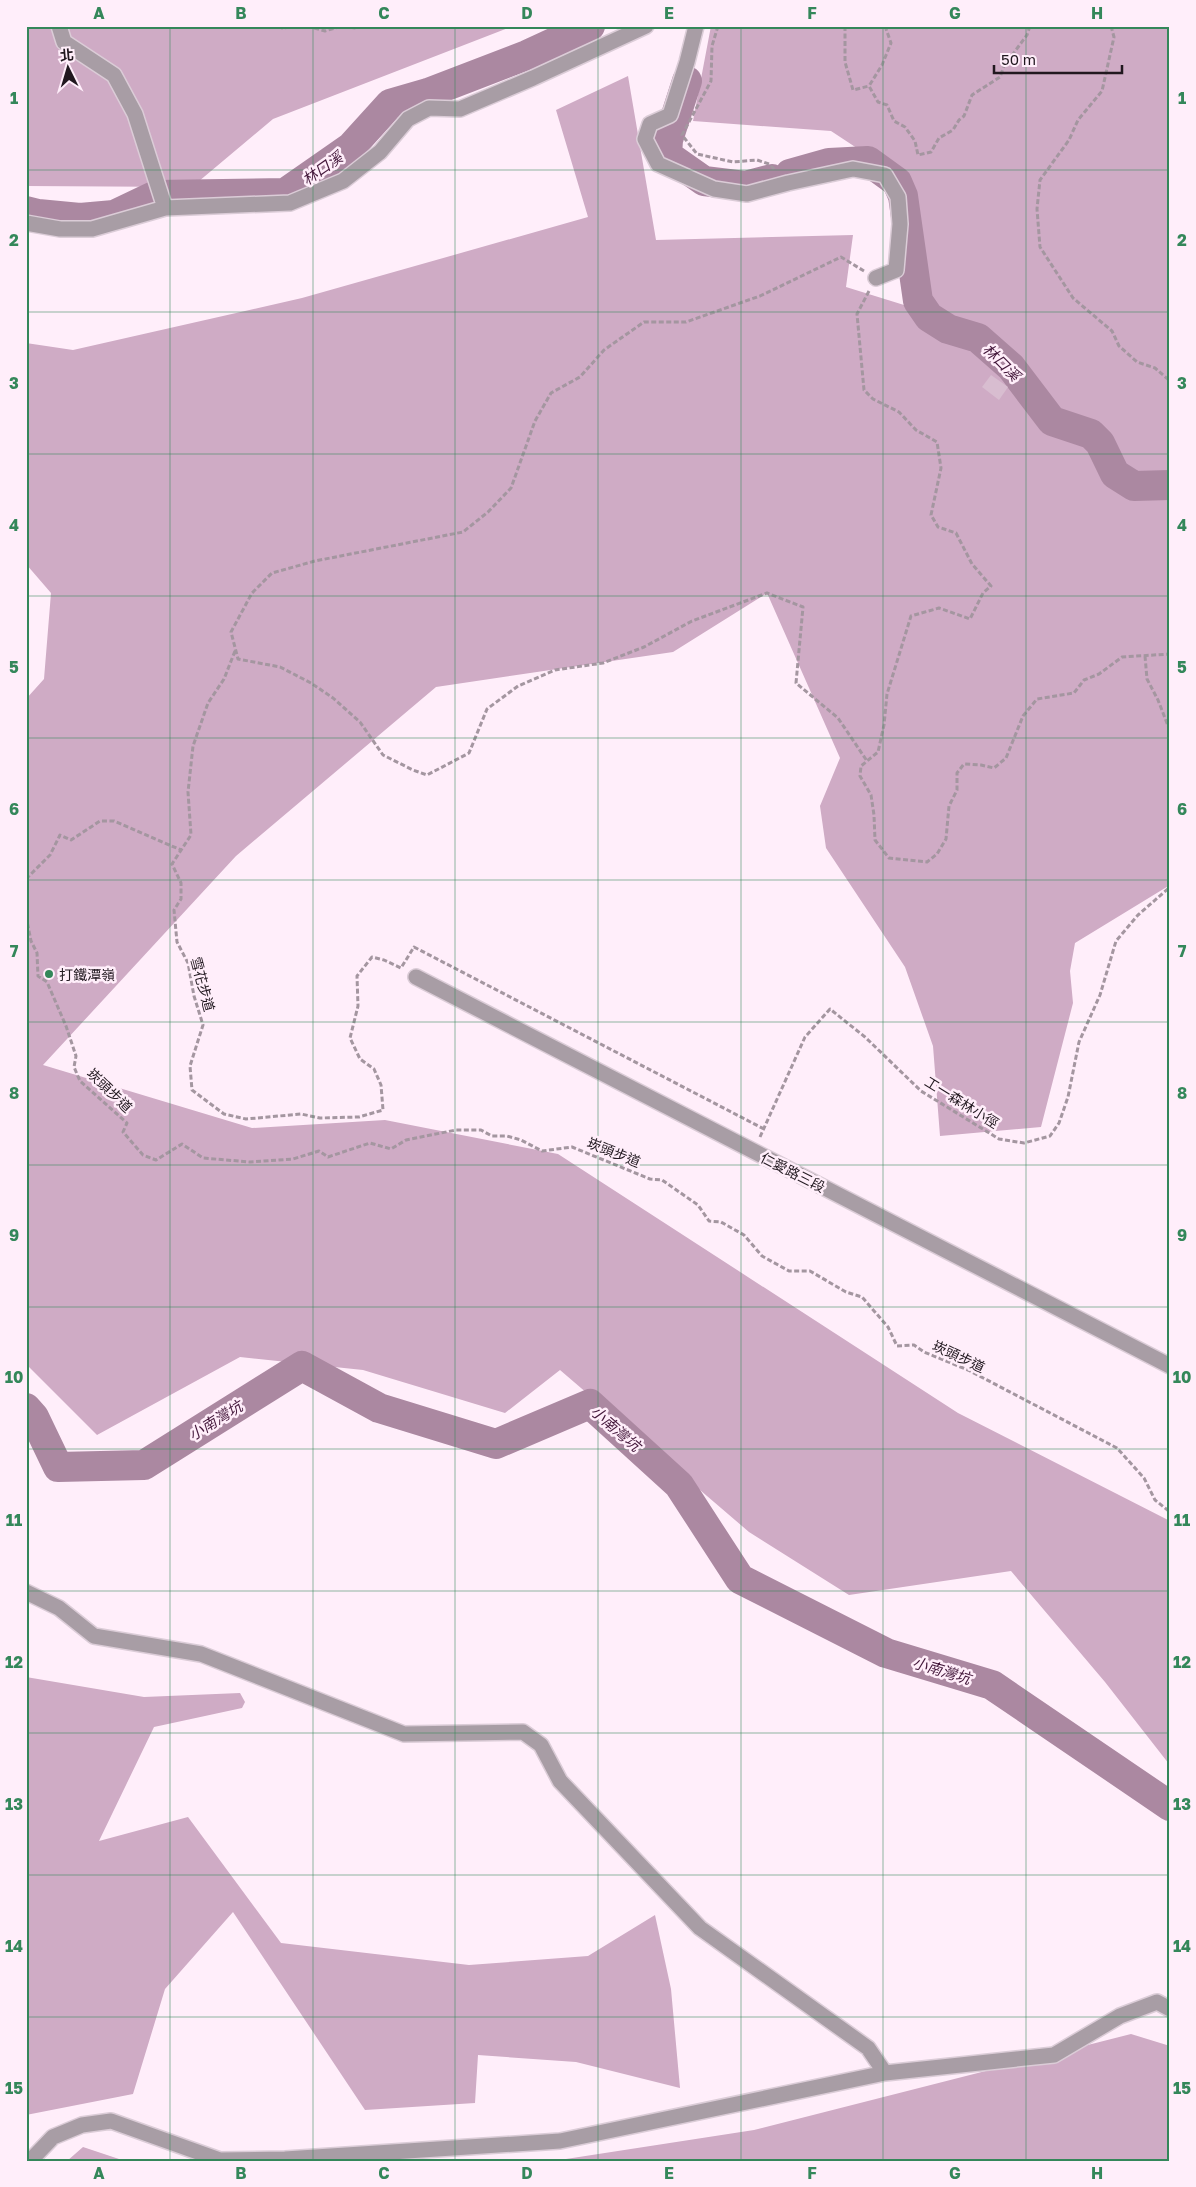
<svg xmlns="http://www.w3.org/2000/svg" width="1196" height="2187" viewBox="0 0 1196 2187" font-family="'Golos Text','Noto Sans TC',sans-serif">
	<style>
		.forest { fill: #cfabc5 }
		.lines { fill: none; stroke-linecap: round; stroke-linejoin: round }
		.river { stroke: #ab88a1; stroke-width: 30 }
		.building { fill: #d8bdd0 }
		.minor-casing { stroke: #dbccd7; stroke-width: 18 }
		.path { stroke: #a496a0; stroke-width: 3; stroke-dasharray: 5 2.5; stroke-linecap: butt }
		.minor { stroke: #a89da5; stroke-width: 15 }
		.grid { fill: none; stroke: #34875a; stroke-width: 1; stroke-opacity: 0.55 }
		.poi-dot { fill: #34875a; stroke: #ffeefa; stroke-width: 2 }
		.labels { text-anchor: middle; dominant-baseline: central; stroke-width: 5; stroke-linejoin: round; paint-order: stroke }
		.poi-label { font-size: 14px; fill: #21181f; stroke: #ffeefa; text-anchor: start }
		.street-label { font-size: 14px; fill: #21181f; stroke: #ffeefa }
		.water-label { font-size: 15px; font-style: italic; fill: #43173a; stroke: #ffeefa }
		.neatline { fill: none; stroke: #34875a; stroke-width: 2 }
		.grid-label { font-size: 16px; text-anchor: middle; font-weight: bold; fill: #34875a }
	</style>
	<rect width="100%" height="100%" fill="#ffeefa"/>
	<path class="forest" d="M26,26H513L273,119L192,187L26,186Z
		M711,26H1170V885L1075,943L1070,971L1073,1003L1041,1127L940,1136L933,1046L905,967L826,848L820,806L840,758L767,593L673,652L436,687L236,856L43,1065L252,1128L385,1120L558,1154L958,1413L1170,1521L1169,1764L1105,1682L1011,1571L849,1595L749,1532L560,1370L505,1413L363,1370L240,1357L97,1435L26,1364V699L44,679L51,593L26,564V343L73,350L302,298L588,217L556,110L628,76L656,240L853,235L846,287L904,305L913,185L831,131L693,121Z
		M26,1677L144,1697L240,1693L245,1702L242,1708L154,1727L99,1841L188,1817L281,1943L469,1965L588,1956L655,1915L671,1989L680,2088L576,2062L478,2055L475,2103L365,2110L233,1912L165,1989L133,2094L26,2115Z
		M1131,2034L1170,2046V2161H553L754,2130Z
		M83,2147L125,2161H67Z"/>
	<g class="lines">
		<path class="river" d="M687,81L668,140L667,155L704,181L745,186L772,179
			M790,174L829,163L868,161L897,182L903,196L918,301L929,317L948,329L978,338L1011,367L1052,421L1091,434L1100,443L1115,474L1134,486L1170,485
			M26,211L38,214L80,218L114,215L156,195L285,193L351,147L390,104L428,93L527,55L590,26
			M26,1408L34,1417L58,1467L144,1465L302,1366L379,1408L496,1444L590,1404L679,1485L740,1579L886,1653L992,1685L1170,1806"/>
	</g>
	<path class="building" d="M991,375L1008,387L999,400L982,387Z"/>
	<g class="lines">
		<g class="minor-casing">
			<path id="minor" d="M59,26L64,42L114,75L135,114L165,208
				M696,26L687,62L670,115L650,124L645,139L658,164L714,189L747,194L788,183L853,169L885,175L898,197L900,224L896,270L876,278
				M26,223L60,229H92L165,208L290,203L343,181L380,152L408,119L429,108L460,109L533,78L646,26
				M416,977L1170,1366
				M26,1592L59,1608L94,1636L201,1654L404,1734L523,1732L541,1745L560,1781L700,1928L868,2048L885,2073
				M30,2161L53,2137L82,2125L111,2121L220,2160L285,2159L560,2141L885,2073L1054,2055L1120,2016L1157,2002L1170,2009"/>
		</g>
		<path class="path" d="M278,26L282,28L300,26
			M307,26L325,31L342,26L356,28L360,26
			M718,26L712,46L711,81L682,135L697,154L733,162L757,160L769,164L775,170
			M845,26V62L853,90L869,86
			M885,26L891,43L882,65L869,86L878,102L887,105L894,121L905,127L915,141L918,155L931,152L939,138L953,130L959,120L964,116L972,95L1000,77L1004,66L1027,35L1030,26
			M1111,26L1114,37L1102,91L1078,120L1069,140L1040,180L1037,209L1040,247L1073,298L1112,331L1119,346L1137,362L1155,368L1170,381
			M864,271L841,257L760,296L686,322H644L604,350L580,377L551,393L535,421L511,488L488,512L463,532L315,561L272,573L252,593L231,632L238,659L280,667L311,683L333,698L360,722L383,755L413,770L427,775L469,753L487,709L518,686L555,670L603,663L644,647L692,621L767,593L803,607L796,683L838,718L867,761
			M869,291L857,314L864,390L873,399L899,412L916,430L937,442L941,468L931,515L938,527L956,533L972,564L991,586L983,593L970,619L939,608L911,616L887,694L884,725L878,752L861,766L860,776L871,795L874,815L875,840L889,858L927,862L937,854L946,839L949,806L957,790V773L964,764L981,765L994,768L1006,758L1023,716L1037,699L1074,693L1084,680L1099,674L1122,657L1170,654
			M235,651L224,679L208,703L193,746L188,792L191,835L172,864L181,883V899L174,910L177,942L188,963L194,996L203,1025L190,1066L192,1090L224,1114L246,1119L301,1114L320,1118L359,1117L383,1110L381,1085L374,1069L360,1059L350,1038L358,1006L357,976L372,957L384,960L401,968L414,947L764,1129
			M1145,656L1147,679L1158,700L1170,731
			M26,879L50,855L60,835L71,840L100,821H114L181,850
			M26,916L31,941L37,953L38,976L47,982L66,1026L76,1056L74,1067L80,1081L127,1123L123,1132L143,1155L156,1160L182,1144L203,1158L250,1162L293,1159L319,1151L328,1157L370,1143L391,1149L406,1140L456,1130H481L492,1136H507L521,1140L542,1151L572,1147L650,1179L662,1180L698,1205L709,1221L721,1222L744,1235L762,1256L789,1271H810L846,1292L862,1297L888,1327L897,1346L914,1345L924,1352L968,1370L1117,1448L1144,1478L1155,1500L1170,1512
			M760,1137L805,1037L830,1009L865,1037L921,1091L999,1139L1024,1143L1050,1136L1059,1123L1068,1097L1079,1042L1100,995L1116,941L1138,915L1170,887"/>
		<use href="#minor" class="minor"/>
	</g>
	<path class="grid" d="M170,26V2161M313,26V2161M455,26V2161M598,26V2161M741,26V2161M883,26V2161M1026,26V2161M26,170H1170M26,312H1170M26,454H1170M26,596H1170M26,738H1170M26,880H1170M26,1022H1170M26,1165H1170M26,1307H1170M26,1449H1170M26,1591H1170M26,1733H1170M26,1875H1170M26,2017H1170"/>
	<circle class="poi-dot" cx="49" cy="974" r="5"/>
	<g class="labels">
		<g class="poi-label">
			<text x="59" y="974">打鐵潭嶺</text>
		</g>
		<g class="street-label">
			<text transform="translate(203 984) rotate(75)">雪花步道</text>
			<text transform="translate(110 1090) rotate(44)">崁頭步道</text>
			<text transform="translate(962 1102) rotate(32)">工一森林小徑</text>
			<text transform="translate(614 1152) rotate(22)">崁頭步道</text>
			<text transform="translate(793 1172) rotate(27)">仁愛路三段</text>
			<text transform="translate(959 1356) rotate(25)">崁頭步道</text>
		</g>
		<g class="water-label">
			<text transform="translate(322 168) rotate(-35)">林口溪</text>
			<text transform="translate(1002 362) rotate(45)">林口溪</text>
			<text transform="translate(215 1420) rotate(-32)">小南灣坑</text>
			<text transform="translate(616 1428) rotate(41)">小南灣坑</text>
			<text transform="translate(942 1670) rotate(17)">小南灣坑</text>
		</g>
	</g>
	<rect width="1196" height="2187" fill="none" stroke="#ffeefa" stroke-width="55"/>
	<g transform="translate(68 68) rotate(355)" stroke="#ffeefa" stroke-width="4" paint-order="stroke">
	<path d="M0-4L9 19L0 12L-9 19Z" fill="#21181f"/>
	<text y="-8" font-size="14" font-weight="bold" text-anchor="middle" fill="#21181f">北</text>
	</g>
	<path d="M994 65v8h128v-8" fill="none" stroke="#21181f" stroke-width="2.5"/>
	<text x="1001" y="65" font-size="15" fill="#21181f" stroke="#ffeefa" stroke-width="4" paint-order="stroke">50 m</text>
	<rect x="28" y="28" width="1140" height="2132" class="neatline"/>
	<g class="grid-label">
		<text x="99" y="19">A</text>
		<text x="241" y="19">B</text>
		<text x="384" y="19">C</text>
		<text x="527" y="19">D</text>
		<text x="669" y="19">E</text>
		<text x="812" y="19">F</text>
		<text x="955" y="19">G</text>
		<text x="1097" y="19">H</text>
		<text x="14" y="104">1</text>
		<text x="1182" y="104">1</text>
		<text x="14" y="246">2</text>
		<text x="1182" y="246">2</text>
		<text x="14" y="389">3</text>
		<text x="1182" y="389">3</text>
		<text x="14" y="531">4</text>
		<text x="1182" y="531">4</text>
		<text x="14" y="673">5</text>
		<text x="1182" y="673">5</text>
		<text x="14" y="815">6</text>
		<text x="1182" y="815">6</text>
		<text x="14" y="957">7</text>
		<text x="1182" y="957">7</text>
		<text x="14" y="1099">8</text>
		<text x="1182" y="1099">8</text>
		<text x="14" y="1241">9</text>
		<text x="1182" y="1241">9</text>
		<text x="14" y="1383">10</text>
		<text x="1182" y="1383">10</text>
		<text x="14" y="1526">11</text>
		<text x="1182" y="1526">11</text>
		<text x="14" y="1668">12</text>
		<text x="1182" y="1668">12</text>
		<text x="14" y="1810">13</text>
		<text x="1182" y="1810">13</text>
		<text x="14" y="1952">14</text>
		<text x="1182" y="1952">14</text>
		<text x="14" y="2094">15</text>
		<text x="1182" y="2094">15</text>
		<text x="99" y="2179">A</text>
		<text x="241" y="2179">B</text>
		<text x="384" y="2179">C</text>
		<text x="527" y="2179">D</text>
		<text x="669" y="2179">E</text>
		<text x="812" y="2179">F</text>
		<text x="955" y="2179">G</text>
		<text x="1097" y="2179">H</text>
	</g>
</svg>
